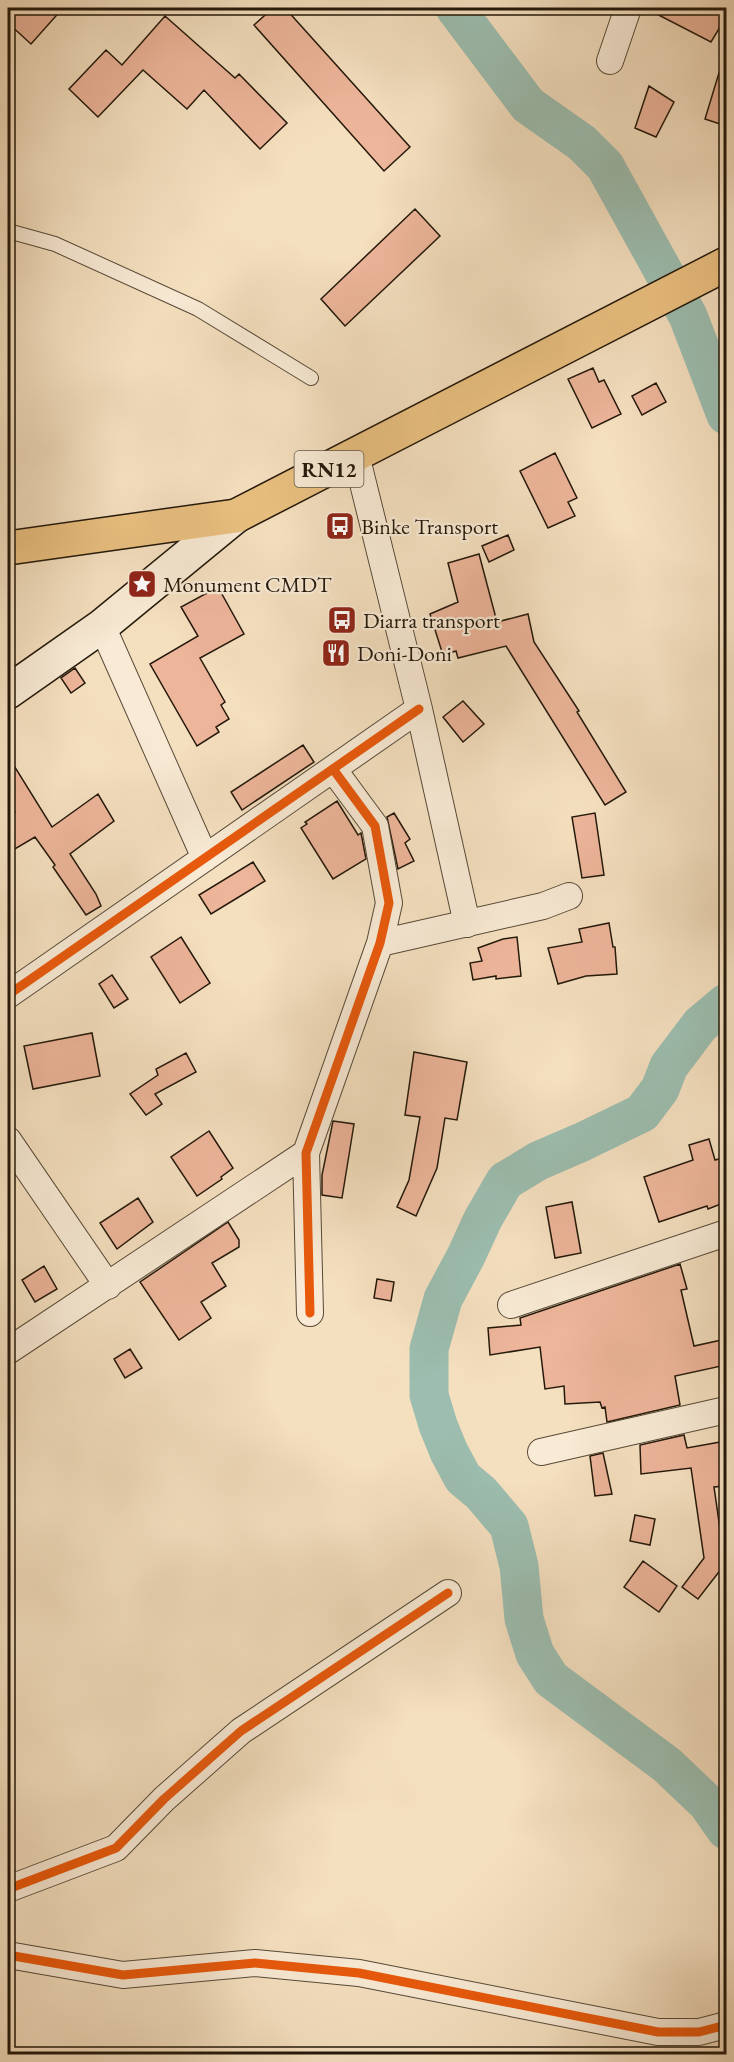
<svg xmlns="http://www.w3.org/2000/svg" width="734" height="2062" viewBox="0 0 734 2062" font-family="'EB Garamond',serif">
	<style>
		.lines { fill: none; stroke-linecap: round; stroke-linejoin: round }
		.river { stroke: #9cbdaf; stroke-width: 39 }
		.building { fill: #edb59a; stroke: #23180a; stroke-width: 1.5 }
		.lane-casing { stroke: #574a37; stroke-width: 16 }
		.street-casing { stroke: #574a37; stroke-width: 28 }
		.secondary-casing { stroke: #23180a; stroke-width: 36 }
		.primary-casing { stroke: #23180a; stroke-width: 36 }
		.lane { stroke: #f8ead5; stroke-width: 14 }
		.street { stroke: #f8ead5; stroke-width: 26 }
		.secondary { stroke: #f8ead5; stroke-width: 33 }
		.primary { stroke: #eac080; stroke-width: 33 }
		.cycleway-casing { stroke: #f8ead5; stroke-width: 13 }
		.cycleway { stroke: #e8590c; stroke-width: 9 }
		.labels { text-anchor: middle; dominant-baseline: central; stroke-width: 4.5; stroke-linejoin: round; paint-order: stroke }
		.shield { fill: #f8ead5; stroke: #635747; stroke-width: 1.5 }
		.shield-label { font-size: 21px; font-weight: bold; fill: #23180a }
		.poi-label { font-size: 22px; fill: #23180a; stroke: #f8ead5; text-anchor: start }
	</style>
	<rect width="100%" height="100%" fill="#f4dfbf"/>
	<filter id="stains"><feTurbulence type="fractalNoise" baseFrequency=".00333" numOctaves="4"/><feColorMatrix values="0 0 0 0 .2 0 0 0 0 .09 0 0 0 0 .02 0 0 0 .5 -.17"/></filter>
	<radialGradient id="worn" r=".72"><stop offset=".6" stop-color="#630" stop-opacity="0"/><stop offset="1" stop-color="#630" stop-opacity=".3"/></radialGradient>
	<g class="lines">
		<path class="river" d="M455,8L528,105L582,143L605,166L688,316L726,415
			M726,1003L700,1025L669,1066L660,1089L642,1113L582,1142L538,1161L505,1181L483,1219L466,1256L443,1299L429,1349V1395L438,1425L449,1452L463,1478L481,1493L509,1526L519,1566L524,1619L535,1654L551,1679L667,1765L707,1803L726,1830"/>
	</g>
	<path class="building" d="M8,8H63L31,44L8,23Z
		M273,8H285L410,147L384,171L254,25Z
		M645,8H726V17L711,42Z
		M165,16L235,78L239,74L287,123L260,149L204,90L187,109L143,70L98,117L69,89L106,50L122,65Z
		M722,63H726V126L705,119Z
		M649,86L674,102L656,137L635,128Z
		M415,209L440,236L345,326L321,299Z
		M593,368L599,382L604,380L621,414L592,428L568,379Z
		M656,383L666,402L642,415L632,396Z
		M555,453L577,498L568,502L575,516L548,528L520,471Z
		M508,535L514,550L489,562L482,546Z
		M479,554L497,622L528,614L534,642L579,711L577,712L626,792L605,805L506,646L458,658L456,651L443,655L430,614L458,602L448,563Z
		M218,587L244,634L200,658L225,702L221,705L229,719L216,727L219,732L197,746L150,664L198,636L181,607Z
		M75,668L85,683L71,693L61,678Z
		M463,701L484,724L463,742L443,717Z
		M303,745L314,762L242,810L231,792Z
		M8,756L52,827L98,794L114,821L70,854L96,894L101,906L86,915L53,867L55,865L35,837L8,853V816L15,812L8,800Z
		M337,801L358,835L361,833L366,859L333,879L301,828L307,824L305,822Z
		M394,813L410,839L405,843L414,861L398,869L387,817Z
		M595,813L604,875L582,878L572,817Z
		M253,862L265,881L211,914L199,895Z
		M609,923L613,947H615L617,974L586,976L558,984L548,948L582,942L579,929Z
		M181,937L210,983L180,1003L151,957Z
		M517,937L521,976L496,979V976L473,980L470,963L482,961L478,948L503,939Z
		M112,975L128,999L114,1008L99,984Z
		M92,1033L100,1076L33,1089L24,1046Z
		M414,1052L467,1062L457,1120L445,1118L437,1168L416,1216L397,1207L409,1180L420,1117L405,1115Z
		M186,1053L196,1072L155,1094L162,1104L146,1115L130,1094L158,1075L156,1069Z
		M333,1121L354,1124L342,1198L322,1195V1175Z
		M209,1131L233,1168L221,1177L222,1179L197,1196L171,1157Z
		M709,1139L715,1160L726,1157V1202L708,1209L707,1206L659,1222L644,1177L693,1160L689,1145Z
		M138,1198L153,1222L117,1249L100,1223Z
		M572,1202L581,1253L555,1258L546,1207Z
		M228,1222L239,1240V1247L212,1263L226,1286L201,1302L211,1318L179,1340L140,1282Z
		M680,1264L687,1289L681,1290L694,1346L726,1339V1365L675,1376L680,1405L607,1422L605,1407L602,1408L600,1402L565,1404L564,1386L545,1389L540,1347L490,1355L488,1328L521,1325L520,1318Z
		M44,1266L57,1289L35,1302L22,1280Z
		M377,1279L394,1282L391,1301L374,1298Z
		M130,1349L142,1368L125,1378L114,1359Z
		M684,1435L687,1448L726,1441V1486L714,1487L725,1564L698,1599L682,1587L704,1558L691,1468L641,1474L640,1445Z
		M603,1453L612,1494L595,1496L590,1456Z
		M635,1515L655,1519L650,1545L630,1541Z
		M643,1561L677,1586L659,1612L624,1587Z"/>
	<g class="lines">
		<g class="lane-casing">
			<path id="lane" d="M8,231L55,244L198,309L311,378"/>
		</g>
		<g class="street-casing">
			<path id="street" d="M610,61L628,8
				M356,455L419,709L467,924
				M102,626L205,858
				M380,943L543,906L569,896
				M8,995L419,709
				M8,1140L108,1286
				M511,1305L726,1233
				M310,1313L306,1153L380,943L389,903L375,826L333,769
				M8,1351L306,1153
				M541,1452L726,1410
				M8,1889L116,1848L164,1799L241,1731L448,1593
				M8,1955L123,1975L255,1963L359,1973L658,2032H699L726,2025"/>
		</g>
		<g class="secondary-casing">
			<path id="secondary" d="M8,692L102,626L236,516"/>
		</g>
		<g class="primary-casing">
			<path id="primary" d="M8,548L236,516L726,264"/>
		</g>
		<use href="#lane" class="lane"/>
		<use href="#street" class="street"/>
		<use href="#secondary" class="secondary"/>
		<use href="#primary" class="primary"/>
		<g class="cycleway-casing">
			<path id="cycleway" d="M8,995L419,709
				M310,1313L306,1153L380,943L389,903L375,826L333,769
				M8,1889L116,1848L164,1799L241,1731L448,1593
				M8,1955L123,1975L255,1963L359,1973L658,2032H699L726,2025"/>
		</g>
		<use href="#cycleway" class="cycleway"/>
	</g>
	<defs>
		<g id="bus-square" transform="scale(1.5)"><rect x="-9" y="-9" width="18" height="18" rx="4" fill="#8f2418" stroke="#f8ead5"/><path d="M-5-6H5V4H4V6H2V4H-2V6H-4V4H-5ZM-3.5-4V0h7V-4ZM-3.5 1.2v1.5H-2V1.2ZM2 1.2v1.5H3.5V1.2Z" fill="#fff"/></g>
		<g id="sight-square" transform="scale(1.5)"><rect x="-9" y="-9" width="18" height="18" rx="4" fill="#8f2418" stroke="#f8ead5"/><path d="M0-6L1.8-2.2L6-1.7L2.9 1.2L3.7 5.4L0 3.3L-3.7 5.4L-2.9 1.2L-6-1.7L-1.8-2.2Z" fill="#fff"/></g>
		<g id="restaurant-square" transform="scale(1.5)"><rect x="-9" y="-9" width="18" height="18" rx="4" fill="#8f2418" stroke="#f8ead5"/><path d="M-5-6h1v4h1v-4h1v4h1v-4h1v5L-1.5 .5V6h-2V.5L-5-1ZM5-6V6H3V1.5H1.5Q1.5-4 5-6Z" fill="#fff"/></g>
	</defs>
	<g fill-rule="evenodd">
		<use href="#bus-square" x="340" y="526"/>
		<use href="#sight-square" x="142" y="584"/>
		<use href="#bus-square" x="342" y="620"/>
		<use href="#restaurant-square" x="336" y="653"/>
	</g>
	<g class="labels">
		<rect class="shield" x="294.5" y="451" width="69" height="36" rx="4.5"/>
		<g class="shield-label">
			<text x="329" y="469">RN12</text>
		</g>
		<g class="poi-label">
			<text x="361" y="526">Binke Transport</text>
			<text x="163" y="584">Monument CMDT</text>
			<text x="363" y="620">Diarra transport</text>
			<text x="357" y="653">Doni-Doni</text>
		</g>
	</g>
	<rect width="734" height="2062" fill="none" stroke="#f4dfbf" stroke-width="30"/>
	<rect x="9" y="9" width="716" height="2044" fill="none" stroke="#23180a" stroke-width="3"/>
	<rect x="15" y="15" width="704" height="2032" fill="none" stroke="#23180a" stroke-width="1.5"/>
	<rect width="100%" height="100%" filter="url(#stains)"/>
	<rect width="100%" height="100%" fill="url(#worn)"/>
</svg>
